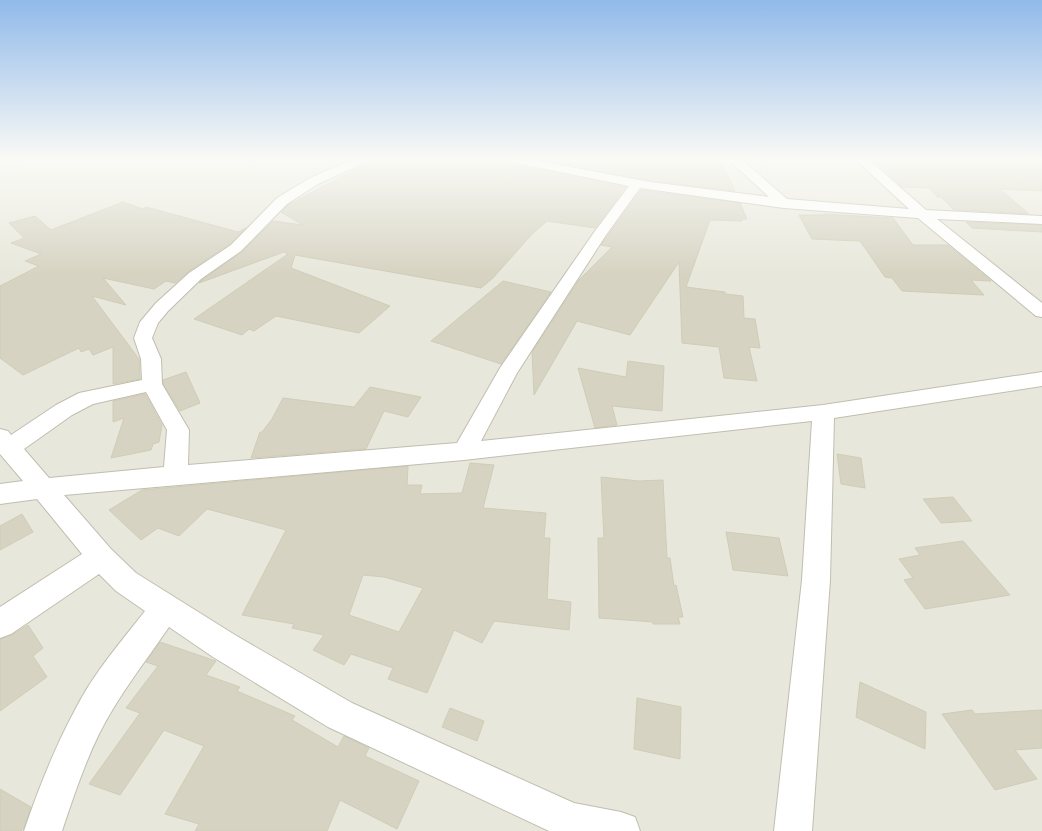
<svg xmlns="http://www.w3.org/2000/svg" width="1042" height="831" viewBox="0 0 1042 831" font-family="'Asap Condensed',sans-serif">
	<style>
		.residential { fill: #e8e7db }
		.building { fill: #d6d3c2; stroke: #d0ccb6; fill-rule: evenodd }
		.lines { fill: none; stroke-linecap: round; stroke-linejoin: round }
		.street-casing { stroke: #c0beaf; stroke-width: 2 }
		.path { stroke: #c1bda2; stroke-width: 1.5; stroke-dasharray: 1 1; stroke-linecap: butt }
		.street { fill: #fff; fill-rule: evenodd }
	</style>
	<rect width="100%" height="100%" fill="#f5f4ec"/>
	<path class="residential" d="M0,159H1042V831H0Z"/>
	<path class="building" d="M375,159H505L507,162L512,163L626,187L595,228L547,221L532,234L493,278L481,288L295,255L291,268L390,306L359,333L276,316L254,331L249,329L242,335L194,319L288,254L284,252L199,283L202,280L242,252L273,221L303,225L281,212L288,205Z
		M534,159H720L735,191L650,181Z
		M873,159H929L982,163L1033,159L1042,162V191L1000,189L1029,214L954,210L941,197H937L929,188L902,187Z
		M641,190L740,203L747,219H741L742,221L710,220L686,287L725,292V294L743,296L744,318L755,319L760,348L749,347L757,381L724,378L719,347L682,343L679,262L630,335L577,321L534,395L532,352L579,280L612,247L601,245Z
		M123,202L143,209L146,207L238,232L246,228L230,244L188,272L175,283L166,281L154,289L103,278L126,305L92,296L139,359L140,379L113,384V347L93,355L89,349L81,352L79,348L23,375L0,358V286L39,266L25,261L41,254L11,243L24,238L9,223L35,216L51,230Z
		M824,214L893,218L913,245H948L991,281L971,280L984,295L902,291L892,278L885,277L860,241L812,239L799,215H824Z
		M966,222L1042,225V232L972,228Z
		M503,281L551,292L501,364L431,341Z
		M628,361L664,366L662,411L612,406L617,425L595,428L578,368L626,377Z
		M186,372L200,403L180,411L163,384V380Z
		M370,387L421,397L408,417L384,411L366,449L251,458L260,432H262L272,419L283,398L354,407Z
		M145,394L162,425L159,442L153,444L151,450L111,458L124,418L113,422V401Z
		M837,454L861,458L865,488L841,484Z
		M470,463L494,465L483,508L546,513L544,538H550L547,599L571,602L569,630L494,621L482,643L454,630L427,693L388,679L393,668L351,654L344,665L313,650L324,635L292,628L294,624L242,615L286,530L207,509L179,536L158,528L141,540L109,510L142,490L408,466L407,485H422L420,494L462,493ZM363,575L384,577L423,588L399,632L349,615Z
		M601,477L639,481L663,480L667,558H670L674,586L676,585L683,617H678L680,624H653V622L599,618L598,538H604Z
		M953,497L972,521L941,523L923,499Z
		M22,514L33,532L0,550V526Z
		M726,532L779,538L788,576L733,570Z
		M963,541L1010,595L925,609L904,580L913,578L899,559L920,555L915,548Z
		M28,625L43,648L33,656L47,677L0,711V639L12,635Z
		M160,642L216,661L206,675L240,687L237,691L295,716L292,720L338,747L344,736L369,748L365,756L419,781L397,829L340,800L327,831H195L199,824L165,814L204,746L164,730L120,795L89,784L140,713L126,708L158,666L146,662Z
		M860,682L926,712L925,749L856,717Z
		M637,698L681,707L680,759L634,749Z
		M450,708L484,721L477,741L442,727Z
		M972,710L975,714L1042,710V748L1015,750L1037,779L995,790L942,714Z
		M0,789L31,807L24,828L21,831H0Z"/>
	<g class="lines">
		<g class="street-casing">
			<path id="street" d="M354,159H369L367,161L318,184L287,204L241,251L201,279L168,311L158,323L152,338L161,359L162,384L189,430L188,465L457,443L500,368L595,231L629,186L512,162L508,161L506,159H527L650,182L769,197L728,159H741L787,199L909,209L855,159H868L926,210L1042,216V224L937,219L1042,303V317L1036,316L918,218L784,208L640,188L606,235L517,373L481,441L823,405L1042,372V386L834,418L830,580L812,831H774L802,580L812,421L464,460L64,495L111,549L136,573L235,635L352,703L574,803L621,812L635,817L640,831H549L328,727L213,657L169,627C145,662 118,696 99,734C84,765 73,798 62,831H24C38,790 54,749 75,710C93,674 120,643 145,611L116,591L99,574L11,634L0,638V607L82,554L37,499L0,504V484L23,481L0,454V429L8,431L11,435L56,405L79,393L142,380L141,359L134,338L140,322L156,303L189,273L231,245L277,198L310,178ZM146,392L167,430L164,467L49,478L24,449L72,415L93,404Z"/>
		</g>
		<path class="path" d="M0,165L26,159"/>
		<use href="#street" class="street"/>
	</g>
	<linearGradient id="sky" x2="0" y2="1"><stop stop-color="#91baea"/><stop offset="0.58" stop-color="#fafaf6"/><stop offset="1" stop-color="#fafaf6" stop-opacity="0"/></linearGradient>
	<rect width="1042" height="275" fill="url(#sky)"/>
</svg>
